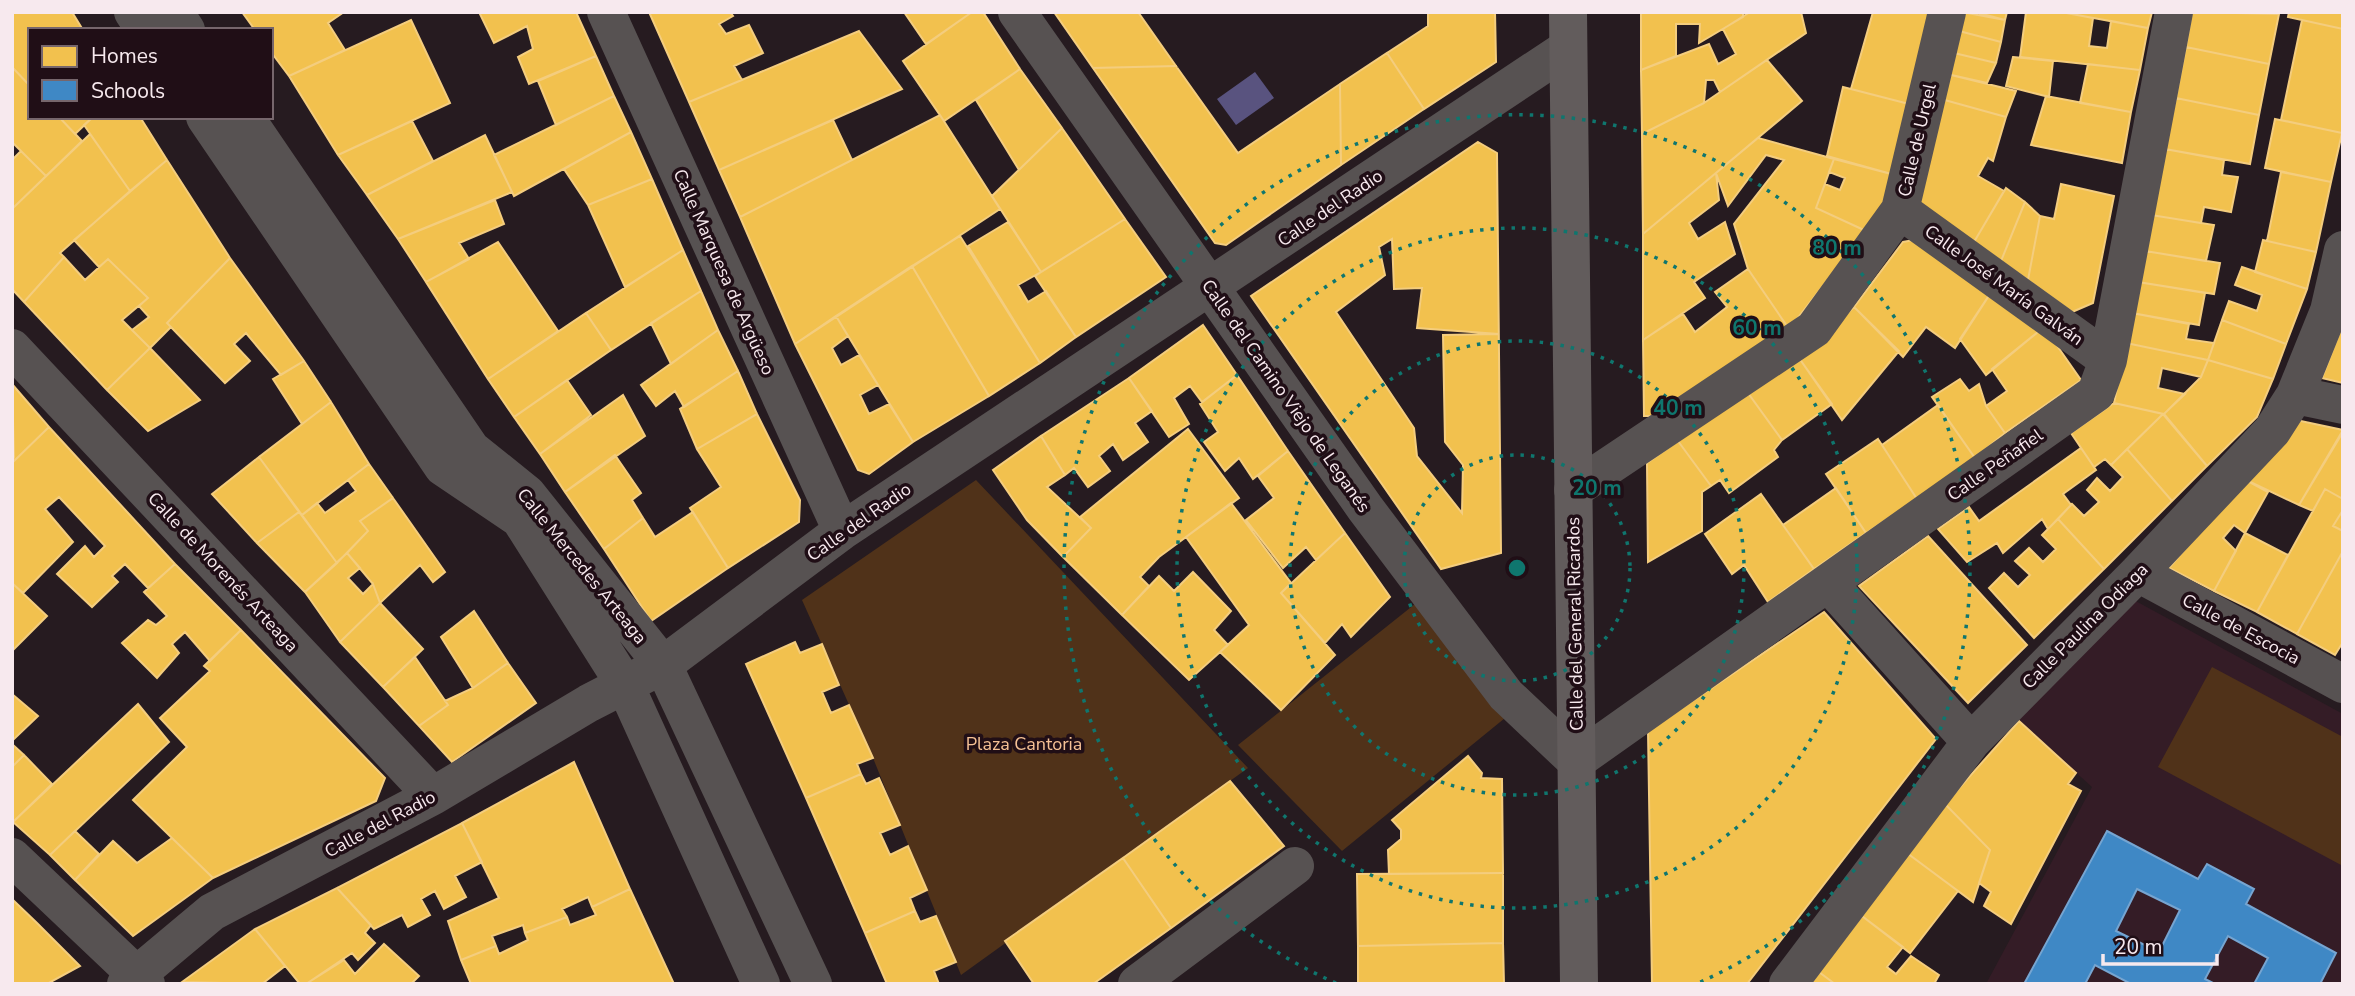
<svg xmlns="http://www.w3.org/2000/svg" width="2355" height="996" viewBox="0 0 2355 996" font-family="'Nunito Sans',sans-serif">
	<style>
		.built { fill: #341c26 }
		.green { fill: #503219 }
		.water { fill: #59537f }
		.homes { fill: #f2c14e; stroke: #f4cd7e; stroke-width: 2; fill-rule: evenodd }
		.schools { fill: #3f88c5; stroke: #76a5d1; stroke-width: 2; fill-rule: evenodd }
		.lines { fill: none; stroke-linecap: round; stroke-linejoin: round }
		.minor { stroke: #575252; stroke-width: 38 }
		.major { stroke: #625c5c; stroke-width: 38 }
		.ring { fill: none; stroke: #0f766e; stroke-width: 3.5; stroke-dasharray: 3.5 7 }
		.labels { text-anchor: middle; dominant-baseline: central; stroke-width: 7; stroke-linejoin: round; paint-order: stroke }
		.street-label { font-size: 18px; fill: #f7e9ee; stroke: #200e16 }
		.park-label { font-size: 18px; fill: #f6c195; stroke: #200e16 }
		.centre { fill: #0f766e; stroke: #200e16; stroke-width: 3.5 }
		.ring-label { font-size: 21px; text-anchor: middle; font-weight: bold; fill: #0f766e; stroke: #200e16; stroke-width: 7; stroke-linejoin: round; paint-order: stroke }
	</style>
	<rect width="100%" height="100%" fill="#261b20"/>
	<path class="built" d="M2132,599L2343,714V984H1986L2092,787L2016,718Z"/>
	<path class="green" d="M976,480L1248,768L961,975L873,758L802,600Z
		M1420,600L1505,718L1342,851L1238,745Z
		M2212,667L2343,737V866L2158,767Z"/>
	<path class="water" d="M1255,72L1274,98L1236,125L1217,99Z"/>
	<path class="homes" d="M12,12H72L83,30H30V86L12,67Z
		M242,12H344L328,23L345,50L289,76L271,52V30H255Z
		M479,12H576L596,56L529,84L518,57L533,49L527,26L494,43Z
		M649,12H730L733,16L719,24L726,34L749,25L763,53L734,66L742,80L689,102Z
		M904,12H972L926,44Z
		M972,12H983L1020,69L944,121L903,61Z
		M1054,12H1138L1176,66L1093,68Z
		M1428,12H1495L1496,62L1424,109L1387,53L1428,26Z
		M1641,12H1743V17L1699,43L1700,24H1676V56L1641,70Z
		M1750,12H1801L1806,33L1720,92L1714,80H1706L1704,103L1642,134L1641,70L1709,44L1718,64L1736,54L1723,29Z
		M1873,12H1931L1909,104L1851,89Z
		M1962,12L2005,20L2001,42L1959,31Z
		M1975,12H2007L2005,20Z
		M2026,12H2061L2093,18L2089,46L2107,48L2111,21L2148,28L2140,70L2020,57Z
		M2061,12H2152L2148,28Z
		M2192,12L2279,14L2269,64L2186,47Z
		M2289,12H2343V29L2288,17Z
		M411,20L450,103L338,155L289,76Z
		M2302,20L2343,29L2342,133L2281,120Z
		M859,31L902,89L719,170L689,102Z
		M1959,31L2001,42L1996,63L1954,53Z
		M2186,47L2269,64L2259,115L2176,98Z
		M1387,53L1424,109L1341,165L1340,84Z
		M1954,53L1996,63L1987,83L1947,74Z
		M596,56L614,96L556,125L538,81Z
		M2013,57L2053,61L2049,97L2006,86Z
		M1767,60L1802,101L1643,234L1642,134L1704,103Z
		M2088,64L2140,70L2131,112L2080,103Z
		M1176,66L1238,153L1340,84L1341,165L1226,245L1215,243L1093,68Z
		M12,67L30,86V117H59L82,141L46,176L12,142Z
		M1020,69L1062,128L1019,170L976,100Z
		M1947,74L2016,91L2006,117L1941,99Z
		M1843,87L1909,104L1895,175L1827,156Z
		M614,96L631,132L514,196L494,155Z
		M2046,96L2131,112L2122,163L2031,145Z
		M2176,98L2259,115L2250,164L2165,149Z
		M1941,99L2006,117L1993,161L1988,158L1978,176L2004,191L1974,242L1918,202Z
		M940,115L1000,209L795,344L740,217Z
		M59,117H93L75,134Z
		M93,117H140L167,160L130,191L84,125Z
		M2275,119L2342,133L2331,182L2265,168Z
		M833,120L852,160L740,217L719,170Z
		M412,121L433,161L367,195L338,155Z
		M1062,128L1125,219L1041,272L992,196Z
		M631,132L652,179L588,205L564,169Z
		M90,134L130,191L60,253L64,257L24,302L12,289V209Z
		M485,135L512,192L398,239L367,195Z
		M1758,138L1834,159L1816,208L1866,231L1789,329L1748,269L1734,224L1784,160L1766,155L1728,206L1716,173Z
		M1478,142L1497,153L1501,553L1441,569L1251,296ZM1392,239L1394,289L1422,288L1417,328L1499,334L1443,335L1445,442L1463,465L1462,513L1417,456L1414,428L1336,312L1385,275L1379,247Z
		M2165,149L2224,160L2222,175L2238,177L2231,212L2204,207L2201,223L2151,215Z
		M21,151L46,176L12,209V160Z
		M1834,159L1895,175L1883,207L1866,231L1816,208L1825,184L1840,190L1845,178L1829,172Z
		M167,160L230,258L167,323L171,327L150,348L132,330L149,317L139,306L148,298L108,259L99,267L74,240Z
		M2281,172L2331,182L2316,252L2267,241Z
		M1716,173L1719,200L1689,223L1698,239L1725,222L1735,254L1694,282L1705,298L1643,340V234Z
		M652,179L683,250L625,287L588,205Z
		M2061,184L2114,196L2093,303L2072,312L2028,280L2040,216L2054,219Z
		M2006,188L2025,202L2001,261L1974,242Z
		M495,200L504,224L459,243L469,259L426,282L398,239Z
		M2025,202L2040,216L2028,280L2001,261Z
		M2151,215L2214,225L2206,261L2145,251Z
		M1125,219L1166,277L1076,337L1035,276Z
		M1008,222L1041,272L1018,285L1028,302L1046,291L1076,337L1040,363L968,246Z
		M960,236L1040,363L989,396L912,266Z
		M1919,239L1992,291L1955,348L1926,327L1903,357L1854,307L1903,242Z
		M2263,240L2316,252L2307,289L2255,272Z
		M498,242L558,331L488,379L426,282Z
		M683,250L701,291L611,350L586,313Z
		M2145,251L2220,263L2214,294L2138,282Z
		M64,257L85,280L108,259L148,298L122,320L150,348L107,390L24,302Z
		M230,258L304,361L281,375L246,333L234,344L250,361L225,383L167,323Z
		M912,266L989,396L913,442L836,316Z
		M2242,267L2307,289L2286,344L2222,320L2229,301L2257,311L2262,295L2235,285Z
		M1748,269L1789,329L1661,416H1644L1643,340L1683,314L1695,332L1727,307L1715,292Z
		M2138,282L2205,293L2199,325L2132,313Z
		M701,291L718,330L671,364L651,323Z
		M1992,291L2044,327L1986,375L1960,339Z
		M1854,307L1899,351L1842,420L1799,358Z
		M586,313L611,350L514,417L488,379Z
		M2132,313L2189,324L2186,339L2214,343L2208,360L2126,343Z
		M836,316L848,336L832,348L841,365L859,355L878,385L860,395L869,414L889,404L913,442L869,474L858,470L795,344Z
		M2222,320L2286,344L2273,379L2208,360Z
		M2343,324V383L2322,378Z
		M1203,325L1237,375L1202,402L1190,386L1174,398L1189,424L1169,437L1129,378Z
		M2044,327L2081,380L2005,433L1986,406L2007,391L1992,369Z
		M718,330L738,371L684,407L675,391L656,406L641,385Z
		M2126,343L2208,360L2201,377L2162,368L2158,388L2185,394L2164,414L2114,403Z
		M150,348L200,400L148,431L107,390Z
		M1799,358L1832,404L1782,440L1748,393Z
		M2208,360L2273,379L2257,417L2207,466L2164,414L2201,377Z
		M304,361L331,402L302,424L273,379Z
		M738,371L757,414L697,449L680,409Z
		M1237,375L1288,451L1253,479L1239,458L1225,471L1204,442L1218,432L1200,404Z
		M1129,378L1152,411L1135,423L1148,442L1123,460L1113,444L1099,456L1110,471L1088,487L1074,468L1065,475L1041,436Z
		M1960,379L1969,391L1979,384L1986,406L2005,433L1975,458L1932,397Z
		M567,380L591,415L540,454L514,417Z
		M12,384L49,427L12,463L14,457Z
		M1748,393L1782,440L1774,450L1778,457L1729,493L1720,480L1711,486L1678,441Z
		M623,395L645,436L565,492L540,454Z
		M331,402L369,464L302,515L259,457Z
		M2114,403L2163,414L2111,465L2105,459L2094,467L2071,433Z
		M1938,405L1975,458L1917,499L1882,445Z
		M757,414L800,500L799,522L728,568L690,508L721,487L697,449Z
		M2163,414L2207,466L2172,501L2127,449Z
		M2296,420L2343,430L2299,505L2244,479Z
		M49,427L175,564L148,588L125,564L112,576L118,582L92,607L57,574L85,546L94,557L105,546L59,497L45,509L73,542L23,593L12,583V463Z
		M1188,429L1239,498L1159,557L1140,577L1149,586L1122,615L1063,557L1091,528L1080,517Z
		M2343,432V499L2325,489L2313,511L2299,505Z
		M1041,436L1065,475L1047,487L1091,528L1063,557L1027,520L993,470Z
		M1878,439L1917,499L1866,533L1826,474Z
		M1678,441L1711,486L1702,492V531L1648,562L1647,463Z
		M2081,448L2096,470L2063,494L2071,505L2048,529L2042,519L2003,553L1997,543L1967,562L1938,529L1969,507L1979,521Z
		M2127,449L2172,501L2104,569L2058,519L2072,504L2084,516L2099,502L2087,490L2097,478L2110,491L2123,477L2111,465Z
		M1288,451L1345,533L1316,560L1306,547L1283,568L1246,520L1274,498L1258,476Z
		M615,455L641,493L632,500L643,518L604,549L565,492Z
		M259,457L299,512L257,543L212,494Z
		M369,464L393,498L360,521L368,531L337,563L302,515L317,503L325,513L356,491L348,480Z
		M2244,479L2268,492L2245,533L2234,525L2223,538L2236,551L2214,591L2169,568Z
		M1836,488L1866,533L1814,569L1783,525Z
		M2325,489L2343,499V510L2333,526L2343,531V551L2297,634L2257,612Z
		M1761,494L1814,569L1768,602L1744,565L1732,574L1705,534Z
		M393,498L445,572L433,582L420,565L380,603L373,584L347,553L368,531L360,521Z
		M1231,503L1291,583L1281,593L1335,655L1281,710L1220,652L1249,625L1186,537Z
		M2343,510V531L2333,526Z
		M299,512L337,563L305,592L257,543Z
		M693,512L728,568L651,621L604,549L643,518L655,537Z
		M2058,519L2104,569L2034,638L1989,588L2004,573L2018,587L2030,575L2015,561L2029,548L2043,562L2056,549L2042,535Z
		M1345,533L1390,597L1351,637L1342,624L1325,643L1281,593Z
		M2245,533L2288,555L2257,612L2214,591Z
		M1928,536L2027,645L1968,703L1859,586Z
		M2343,551V642L2335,655L2297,634Z
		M347,553L360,568L348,578L363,594L373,584L380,603L340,642L305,592Z
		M175,564L241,630L210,661L185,632L172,644L179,653L157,678L122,643L148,620L156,625L167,616L144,592Z
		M1193,572L1231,611L1214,630L1228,645L1189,680L1122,615L1159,576L1174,591Z
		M12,583L47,616L12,651Z
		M380,603L423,649L383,687L340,642Z
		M474,611L508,663L473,688L441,637Z
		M1824,612L1936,739L1747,984H1652L1648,731Z
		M241,630L385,778L376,801L213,878L133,800L187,747L160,718L210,671L204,666Z
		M795,642L800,653L822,644L839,685L822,692L831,713L849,705L873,758L857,764L861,774L806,798L746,664Z
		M415,657L448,705L419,726L383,687Z
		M508,663L536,703L452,762L419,726L448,705L445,701L473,688Z
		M12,694L38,716L12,741Z
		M138,704L169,742L50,855L13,822Z
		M2019,721L2076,773L2068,784L2081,791L2011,924L1984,906L1991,892L1979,883L1990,850L1945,804Z
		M12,744L24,755L12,767Z
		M24,755L52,784L13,822L12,767Z
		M1468,756L1482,773L1481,778L1502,779L1503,873L1389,874L1388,850L1401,839V830L1392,820Z
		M574,762L630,889L592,907L588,897L562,909L567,917L525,933L523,925L492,936L496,946L461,960L448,921L499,898L462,823Z
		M861,774L866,784L879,778L900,825L880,833L890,855L908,846L927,890L910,898L915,911L865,933L806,798Z
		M1230,781L1284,846L1171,928L1123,858Z
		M1945,804L1990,850L1973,902L1907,853Z
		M462,823L482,862L455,876L466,897L444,909L435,891L421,899L430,915L408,927L402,915L374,929L337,888Z
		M75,831L99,854L75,880L50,855Z
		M172,838L213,878L133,936L75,880L113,841L137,863Z
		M1907,853L1958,891L1910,953L1862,916Z
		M1123,858L1171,928L1093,984H1034L1005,941Z
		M1503,873V943L1358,946L1357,874Z
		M337,888L371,925L365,933L375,943L358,960L352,953L306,984H300L255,929Z
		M630,889L674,984H471L461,960L496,946L499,954L528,940L525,933L567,917L570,925L596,915L592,907Z
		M12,899L37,923L80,966L47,984H12Z
		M915,911L920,922L936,916L956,962L934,971L939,984H887L865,933Z
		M1862,916L1903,947L1887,967L1896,974L1911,956L1939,975L1934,984H1835L1819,972Z
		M255,929L285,966L262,984L182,982Z
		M1503,943L1504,984H1358V946Z
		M384,944L419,976L411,984H306L344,960L355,974Z
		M1819,972L1835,984H1811Z"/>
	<path class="schools" d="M2107,831L2198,879L2207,864L2254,889L2246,904L2336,953L2320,984H2254L2268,958L2228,936L2205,979L2215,984H2131L2095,965L2085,984H2024ZM2137,889L2180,910L2159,952L2116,931Z"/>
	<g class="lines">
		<path class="minor" d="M133,12L145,30
			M174,12L186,30
			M606,12L842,531
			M1017,12L1365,508L1506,695L1576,761L2096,393L2108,360L2174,12
			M205,117L443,467L520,519L625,685L761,984
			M245,117L471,449L527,494L663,665L813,984
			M1900,210L2108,360
			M12,348L433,796
			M2295,395L2343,405
			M1573,490L1814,329L1900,210L1947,12
			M2138,573L2343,684
			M1828,583L1971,742
			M12,857L146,984
			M126,984L212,912L433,796L589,703L663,665L842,531L1568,48
			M1137,984L1295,866
			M1788,984L1971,742L2138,573L2272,431L2295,395L2329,311L2343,250"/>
		<path class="major" d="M1568,12L1579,984"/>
	</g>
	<g class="ring">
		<circle cx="1517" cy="568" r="113"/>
		<circle cx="1517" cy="568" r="227"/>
		<circle cx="1517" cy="568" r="340"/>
		<path d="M1336 983A453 453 0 1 1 1698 983"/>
	</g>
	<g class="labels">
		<g class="street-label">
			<text transform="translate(1917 140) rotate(-77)">Calle de Urgel</text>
			<text transform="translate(1330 208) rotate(-34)">Calle del Radio</text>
			<text transform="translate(724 272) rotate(66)">Calle Marquesa de Argüeso</text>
			<text transform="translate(2004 285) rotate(36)">Calle José María Galván</text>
			<text transform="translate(1286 396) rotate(55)">Calle del Camino Viejo de Leganés</text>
			<text transform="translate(1995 465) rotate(-35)">Calle Peñafiel</text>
			<text transform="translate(859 522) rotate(-35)">Calle del Radio</text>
			<text transform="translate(582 566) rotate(51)">Calle Mercedes Arteaga</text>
			<text transform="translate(223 572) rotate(47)">Calle de Morenés Arteaga</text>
			<text transform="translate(1575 624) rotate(-91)">Calle del General Ricardos</text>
			<text transform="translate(2085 626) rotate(-45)">Calle Paulina Odiaga</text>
			<text transform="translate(2241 629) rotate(28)">Calle de Escocia</text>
			<text transform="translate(380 824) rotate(-28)">Calle del Radio</text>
		</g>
		<g class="park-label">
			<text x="1024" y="744">Plaza Cantoria</text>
		</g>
	</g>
	<circle cx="1517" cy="568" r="10" class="centre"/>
	<g class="ring-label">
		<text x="1837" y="255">80 m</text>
		<text x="1757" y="335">60 m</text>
		<text x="1678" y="415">40 m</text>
		<text x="1597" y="495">20 m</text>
	</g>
	<rect width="2355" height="996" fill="none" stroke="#f7e9ee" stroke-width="28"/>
	<rect x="28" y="28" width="245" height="91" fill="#200e16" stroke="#76666c" stroke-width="2"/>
	<rect x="42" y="46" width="35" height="21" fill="#f2c14e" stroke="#76666c" stroke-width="2"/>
	<text x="91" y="63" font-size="21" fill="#f7e9ee">Homes</text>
	<rect x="42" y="80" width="35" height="21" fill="#3f88c5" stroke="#76666c" stroke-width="2"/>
	<text x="91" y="98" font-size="21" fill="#f7e9ee">Schools</text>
	<path d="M2103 954v10h114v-10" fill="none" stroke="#f7e9ee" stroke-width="3.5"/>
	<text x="2114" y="954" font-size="21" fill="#f7e9ee" stroke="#200e16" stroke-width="5" paint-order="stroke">20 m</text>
</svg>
